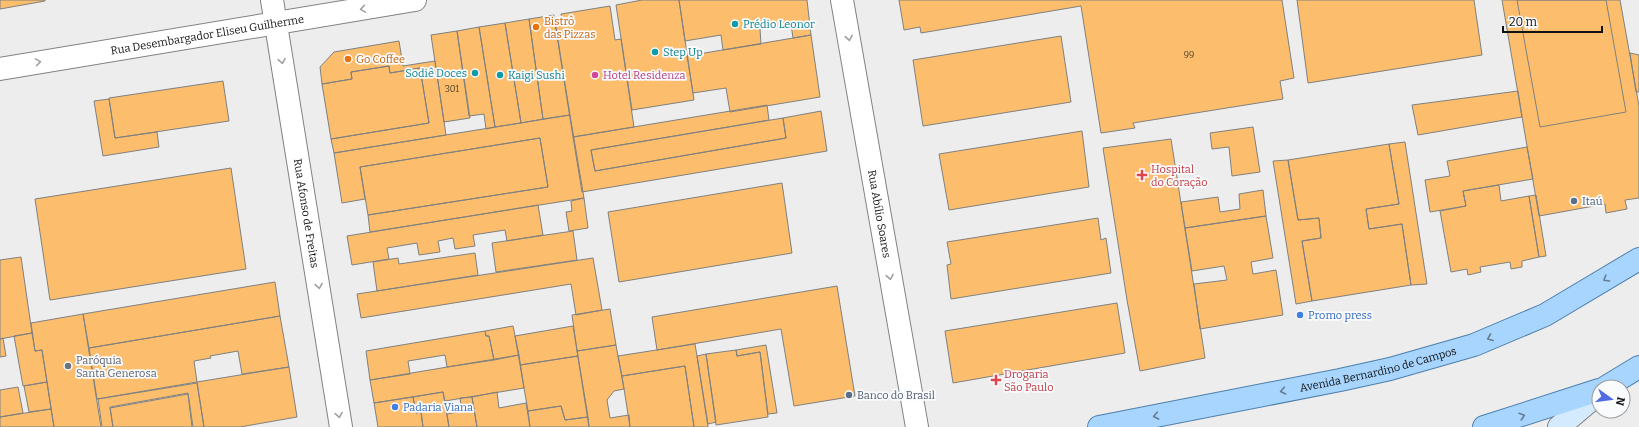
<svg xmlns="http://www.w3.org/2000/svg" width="1639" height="427" viewBox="0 0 1639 427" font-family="Bitter,serif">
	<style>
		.building { fill: #fcbe6c; stroke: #80807f }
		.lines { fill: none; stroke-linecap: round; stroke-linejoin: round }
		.minor-casing { stroke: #828283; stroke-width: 24 }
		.tertiary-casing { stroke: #828283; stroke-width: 24 }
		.secondary-casing { stroke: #828283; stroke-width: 24 }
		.primary-casing { stroke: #4d7faa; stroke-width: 24 }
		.minor { stroke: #fff; stroke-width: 22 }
		.tertiary { stroke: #fff; stroke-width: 22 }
		.secondary { stroke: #d4eafe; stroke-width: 22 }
		.primary { stroke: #a8d5fd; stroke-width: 22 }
		.oneway { stroke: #a0a0a0 }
		.oneway2 { stroke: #647d93 }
		.culture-dot { fill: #0f9aa8; stroke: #fafbfc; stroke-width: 1.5 }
		.food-dot { fill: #e8710a; stroke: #fafbfc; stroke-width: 1.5 }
		.hotel-dot { fill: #d1479c; stroke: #fafbfc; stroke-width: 1.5 }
		.health-dot { fill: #e0444e; stroke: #fafbfc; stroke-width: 1.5 }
		.service-dot { fill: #5c6f8a; stroke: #fafbfc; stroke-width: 1.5 }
		.shop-dot { fill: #3f7fe0; stroke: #fafbfc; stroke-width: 1.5 }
		.worship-dot { fill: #6b7280; stroke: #fafbfc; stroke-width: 1.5 }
		.labels { text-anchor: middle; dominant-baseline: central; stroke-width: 3.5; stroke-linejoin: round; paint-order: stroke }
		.number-label { font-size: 9px; fill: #4c3d28 }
		.food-label { font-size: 11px; fill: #c56008; stroke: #fafbfc; text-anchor: start }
		.culture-label { font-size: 11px; fill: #0d838f; stroke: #fafbfc; text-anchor: start }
		.street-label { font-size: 11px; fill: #111212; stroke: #fafbfc }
		.hotel-label { font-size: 11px; fill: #b23c85; stroke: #fafbfc; text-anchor: start }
		.health-label { font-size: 11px; fill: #be3a42; stroke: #fafbfc; text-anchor: start }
		.service-label { font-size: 11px; fill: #4e5e75; stroke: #fafbfc; text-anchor: start }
		.shop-label { font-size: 11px; fill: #366cbe; stroke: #fafbfc; text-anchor: start }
		.worship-label { font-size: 11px; fill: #5b616d; stroke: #fafbfc; text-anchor: start }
	</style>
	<rect width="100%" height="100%" fill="#ededee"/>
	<path class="building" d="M0,0H45V1L0,9Z
		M642,0H679L694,100L632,110L616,5Z
		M679,0H807L811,35L793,38L791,24L760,29L761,44L723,50L721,35L685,41Z
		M899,0H1282L1294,78L1280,81L1283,99L1133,123L1135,128L1101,133L1081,6L921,33L920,27L904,30Z
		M1297,0H1474L1482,55L1308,83Z
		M1502,0H1620L1639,106V198L1625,200L1627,209L1606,213L1605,204L1539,216Z
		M1517,0H1606L1626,112L1540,127Z
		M610,6L615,40L621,39L634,127L573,137L555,23L562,22L561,14Z
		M554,15L570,115L543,119L529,19Z
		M529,19L543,119L521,123L505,23Z
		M505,23L521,123L495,127L479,27Z
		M479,27L495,127L486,129L484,114L469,116L457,31Z
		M457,31L470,118L444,122L431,35Z
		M811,35L820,97L730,112L726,88L693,93L687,56Z
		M1061,36L1071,102L923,126L913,60Z
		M399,41L403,66L435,61L446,135L334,153L331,139L429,123L420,68L390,73L389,66L351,72L352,79L322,84L320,67L334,52Z
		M1630,53L1639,55V92H1636Z
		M389,66L390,73L420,68L429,123L331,139L322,84L352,79L351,72Z
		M223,81L229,121L115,138L109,98Z
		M1518,91L1522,117L1418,135L1412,105Z
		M109,99L115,138L157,132L159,147L103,156L94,101Z
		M767,105L769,120L591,150L595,171L786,138L783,118L821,111L827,151L582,192L573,137Z
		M570,115L584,198L370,232L368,215L548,187L540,138L360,167L365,199L342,203L334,153Z
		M783,118L786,138L595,171L591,150Z
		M1253,127L1260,172L1232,176L1229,147L1212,149L1210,133Z
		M1082,131L1089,187L949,210L939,154Z
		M540,138L548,187L368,215L360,167Z
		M1171,139L1205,358L1140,371L1127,300L1103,148Z
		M1405,142L1427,284L1411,285L1402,224L1369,229L1366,209L1399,204L1389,144Z
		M1389,144L1399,204L1366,209L1369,229L1402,224L1411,285L1312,301L1302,241L1321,238L1319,218L1298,220L1288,160Z
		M1527,147L1533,179L1463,191L1466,206L1430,212L1425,180L1450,176L1447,161Z
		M1288,160L1298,220L1319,218L1321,238L1302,241L1312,301L1296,304L1273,161Z
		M231,168L246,269L50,300L35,199Z
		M782,183L792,253L619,282L608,212Z
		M1499,185L1501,201L1529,196L1539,257L1522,261V267L1511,269L1510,262L1480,267L1481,272L1468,275L1467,269L1451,272L1440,211L1466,206L1463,191Z
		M1263,190L1266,216L1185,228L1181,202L1218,197L1220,212L1240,209L1239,194Z
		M1536,195L1546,256L1539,257L1529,196Z
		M584,198L588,228L569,231L566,212L572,211L571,201Z
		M538,205L543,235L507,241L505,230L473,235L475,246L455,249L453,238L438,241L440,252L419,255L417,243L387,248L389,259L352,265L347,236Z
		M1266,216L1273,258L1251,262L1253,274L1276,270L1283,315L1200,329L1194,284L1227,280L1224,266L1192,271L1185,228Z
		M1098,218L1101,240L1106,238L1111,273L951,299L947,265L951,264L947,242Z
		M573,231L577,260L496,272L492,243Z
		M475,253L478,275L377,291L373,262L398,258L399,264Z
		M21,257L32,333L0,339V260Z
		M593,258L602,310L576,315L571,284L361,318L357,294Z
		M275,282L280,316L89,348L83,314Z
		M837,286L855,396L794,406L781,329L657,350L652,317Z
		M1117,303L1125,353L953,383L945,331Z
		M610,309L616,345L577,351L572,315Z
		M83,314L101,427H54L42,350L35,351L31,323Z
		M280,316L289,367L242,374L238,351L210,356L211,358L194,361L197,382L97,399L89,348Z
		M513,326L519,355L494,360L489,336H486L485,331Z
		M573,326L578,356L520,365L515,336Z
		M485,331L486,336H489L494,360L447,367L445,355L408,361L410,374L370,380L366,351Z
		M32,333L35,351L42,350L47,382L23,386L14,336Z
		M3,338L6,356L0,357V339Z
		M695,344L697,356L708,427H694L685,366L622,376L618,356Z
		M616,345L624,389L614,391L607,400L610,418L629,415L630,427H589L577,351Z
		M766,345L777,413L768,414L760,352L737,356L736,350Z
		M736,350L737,356L760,352L768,417L716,425L706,354Z
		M706,354L716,422L708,424L697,356Z
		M519,355L524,388L445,401L443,392L374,403L370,380Z
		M578,356L588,417L565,420L561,406L528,411L520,365Z
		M685,366L694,427H630L622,376Z
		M289,367L297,417L240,427H204L197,382Z
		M47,382L51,409L29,412L24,386Z
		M197,383L204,427H193L188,393L110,407L113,427H102L98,399Z
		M18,387L23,413L0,417V390Z
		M443,392L449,427H423L421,412L416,413L413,397Z
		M497,392L499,408L526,403L530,427H477L472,397Z
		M188,394L192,427H113L110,408Z
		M413,397L416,413L421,412L423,427H378L374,403Z
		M472,397L477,427H449L447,414L462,411L460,398Z
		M561,406L565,420L588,417L589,427H530L528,411Z
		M51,409L54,427H0V417Z"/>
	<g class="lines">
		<g class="minor-casing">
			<g id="minor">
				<path id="s1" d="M272,0L341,427"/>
				<path id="s2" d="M0,69L415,0"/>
			</g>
		</g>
		<g class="tertiary-casing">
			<g id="tertiary">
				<path id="s3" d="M842,0L917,427"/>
			</g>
		</g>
		<g class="secondary-casing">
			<path id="secondary" d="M1559,427L1599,393"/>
		</g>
		<g class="primary-casing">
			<g id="primary">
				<path d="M1606,387L1639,367"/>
				<path id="s4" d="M1099,427L1340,380L1390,369L1474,345L1545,315L1639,259"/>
				<path d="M1484,427L1599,390"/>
			</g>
		</g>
		<use href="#minor" class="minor"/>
		<use href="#tertiary" class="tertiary"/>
		<use href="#secondary" class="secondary"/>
		<use href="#primary" class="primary"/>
	</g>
	<defs><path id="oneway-chevron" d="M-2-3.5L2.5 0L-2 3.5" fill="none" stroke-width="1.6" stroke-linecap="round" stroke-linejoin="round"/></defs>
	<g class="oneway">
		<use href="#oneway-chevron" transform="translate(363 9) rotate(171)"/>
		<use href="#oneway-chevron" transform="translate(849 38) rotate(80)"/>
		<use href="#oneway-chevron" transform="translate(282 61) rotate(81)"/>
		<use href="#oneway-chevron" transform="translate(38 62) rotate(-9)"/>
		<use href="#oneway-chevron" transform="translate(890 277) rotate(80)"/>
		<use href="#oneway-chevron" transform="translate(319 286) rotate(81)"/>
		<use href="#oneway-chevron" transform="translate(339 415) rotate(81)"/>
	</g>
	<g class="oneway2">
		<use href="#oneway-chevron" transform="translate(1606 279) rotate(149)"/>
		<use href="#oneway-chevron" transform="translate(1490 338) rotate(158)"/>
		<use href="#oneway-chevron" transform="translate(1283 391) rotate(169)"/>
		<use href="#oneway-chevron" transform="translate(1156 416) rotate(169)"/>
		<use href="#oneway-chevron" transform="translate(1522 416) rotate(-18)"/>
	</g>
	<g class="culture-dot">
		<circle cx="735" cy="24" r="4"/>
		<circle cx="655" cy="52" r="4"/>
		<circle cx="475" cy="73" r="4"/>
		<circle cx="500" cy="75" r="4"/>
	</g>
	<g class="food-dot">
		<circle cx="536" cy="27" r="4"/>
		<circle cx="348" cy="59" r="4"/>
	</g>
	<circle class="hotel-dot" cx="595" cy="75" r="4"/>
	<g class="health-dot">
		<path d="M1140 169h4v4h4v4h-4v4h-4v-4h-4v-4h4z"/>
		<path d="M994 374h4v4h4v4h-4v4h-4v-4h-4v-4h4z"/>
	</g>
	<g class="service-dot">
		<circle cx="1574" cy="201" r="4"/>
		<circle cx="849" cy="395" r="4"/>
	</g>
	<g class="shop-dot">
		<circle cx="1300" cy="315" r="4"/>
		<circle cx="395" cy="407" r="4"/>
	</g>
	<circle class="worship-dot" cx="68" cy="366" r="4"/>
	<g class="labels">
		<g class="number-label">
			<text x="1189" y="55">99</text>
			<text x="452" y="89">301</text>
		</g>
		<g class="food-label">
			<text x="544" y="21">Bistrô<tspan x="544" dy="13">das Pizzas</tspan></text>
			<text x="356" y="59">Go Coffee</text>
		</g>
		<g class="culture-label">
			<text x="743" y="24">Prédio Leonor</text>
			<text x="663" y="52">Step Up</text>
			<text x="467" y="73" text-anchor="end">Sodiê Doces</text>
			<text x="508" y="75">Kaigi Sushi</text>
		</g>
		<g class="street-label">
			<text stroke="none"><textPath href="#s2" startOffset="210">Rua Desembargador Eliseu Guilherme</textPath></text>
			<text stroke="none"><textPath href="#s1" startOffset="216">Rua Afonso de Freitas</textPath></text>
			<text stroke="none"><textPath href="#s3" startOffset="217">Rua Abílio Soares</textPath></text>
			<text stroke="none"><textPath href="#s4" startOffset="285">Avenida Bernardino de Campos</textPath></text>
		</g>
		<g class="hotel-label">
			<text x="603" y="75">Hotel Residenza</text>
		</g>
		<g class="health-label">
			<text x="1151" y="169">Hospital<tspan x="1151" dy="13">do Coração</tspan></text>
			<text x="1004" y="374">Drogaria<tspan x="1004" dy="13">São Paulo</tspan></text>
		</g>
		<g class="service-label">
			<text x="1582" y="201">Itaú</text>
			<text x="857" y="395">Banco do Brasil</text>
		</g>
		<g class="shop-label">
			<text x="1308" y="315">Promo press</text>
			<text x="403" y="407">Padaria Viana</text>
		</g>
		<g class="worship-label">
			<text x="76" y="360">Paróquia<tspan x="76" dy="13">Santa Generosa</tspan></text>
		</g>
	</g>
	<g transform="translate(1611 399) rotate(104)"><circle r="19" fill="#fafbfc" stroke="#9d9e9e"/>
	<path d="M0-3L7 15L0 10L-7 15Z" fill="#516be0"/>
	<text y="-6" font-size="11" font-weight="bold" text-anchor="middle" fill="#111212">N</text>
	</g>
	<path d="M1503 26v6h99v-6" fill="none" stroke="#111212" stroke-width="2"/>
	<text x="1509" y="26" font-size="12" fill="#111212" stroke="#fafbfc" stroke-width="3" paint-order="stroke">20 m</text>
</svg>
